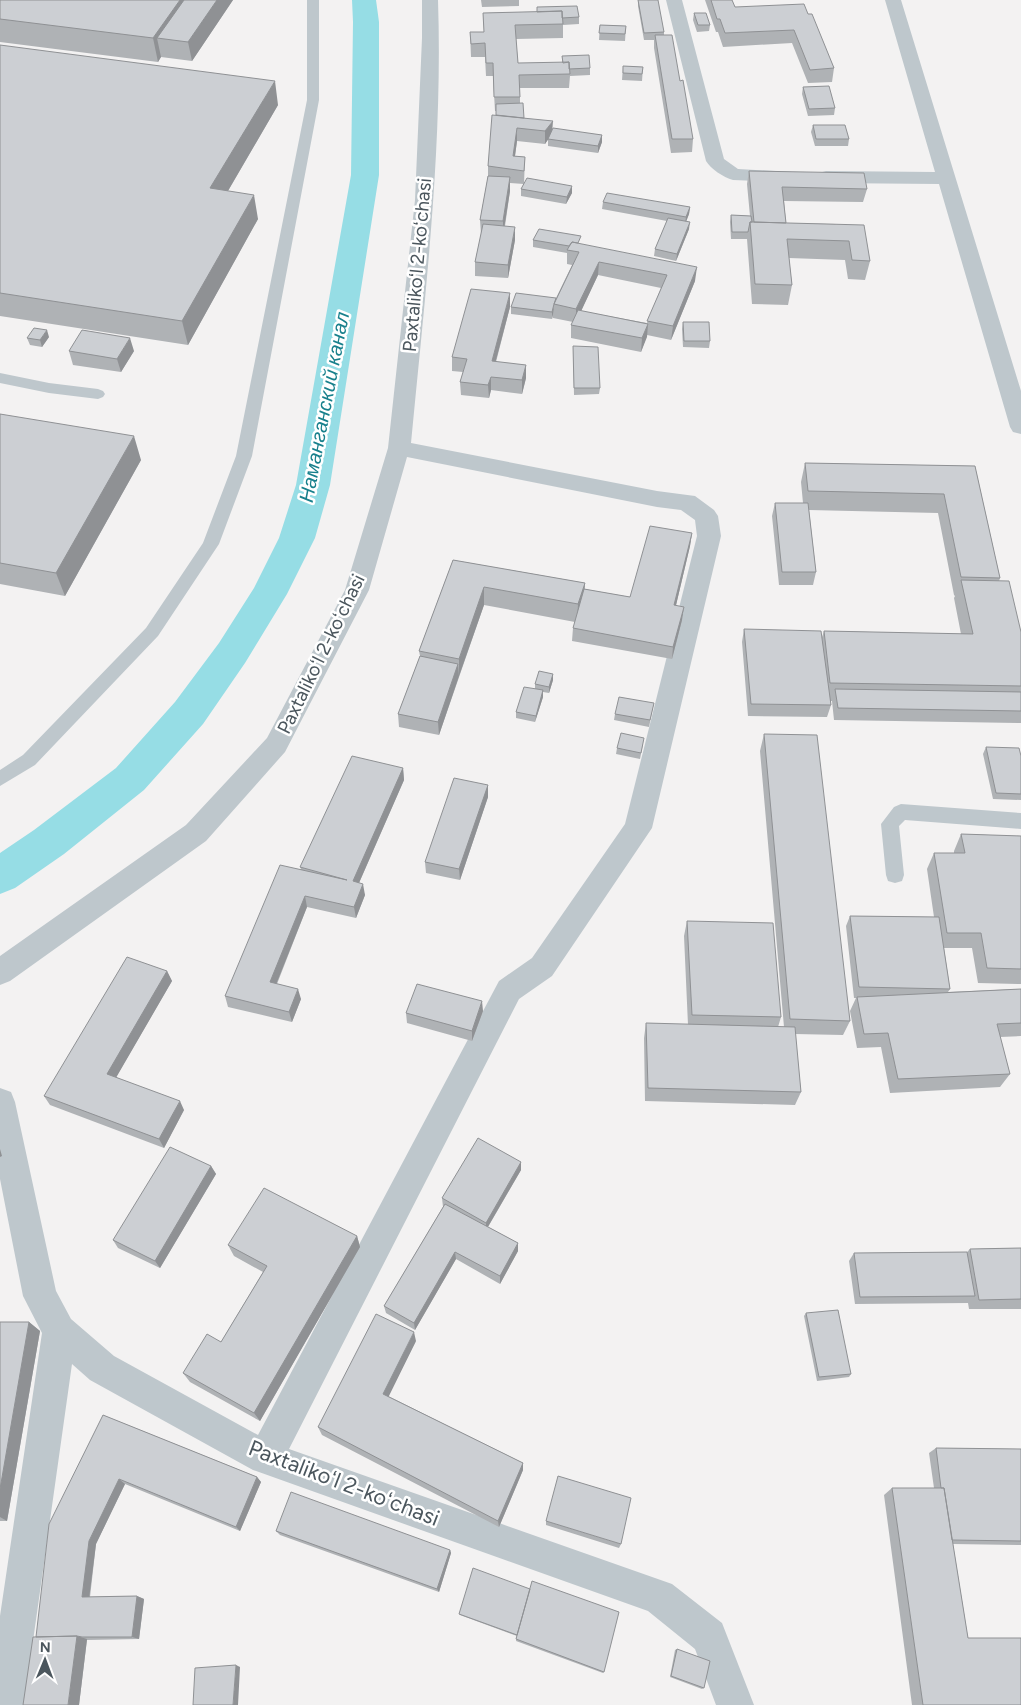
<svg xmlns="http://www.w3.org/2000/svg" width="1021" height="1705" viewBox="0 0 1021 1705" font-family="Figtree,sans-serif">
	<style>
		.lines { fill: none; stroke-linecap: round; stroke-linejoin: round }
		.canal { fill: #96dde5; fill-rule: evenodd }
		.service { fill: #bec7cc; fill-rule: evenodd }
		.minor { fill: #bec7cc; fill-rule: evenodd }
		.wall { fill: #afb2b5; fill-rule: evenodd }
		.shaded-wall { fill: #8f9194 }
		.building { fill: #cccfd3; stroke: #8f9194 }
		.labels { text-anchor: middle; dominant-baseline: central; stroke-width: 5; stroke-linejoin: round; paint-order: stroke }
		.street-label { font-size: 19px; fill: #4b565d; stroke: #fff }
		.water-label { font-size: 20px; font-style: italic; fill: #18808c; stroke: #fff }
		.near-street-label { font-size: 22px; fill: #4b565d; stroke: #fff }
	</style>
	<rect width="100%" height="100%" fill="#f3f2f2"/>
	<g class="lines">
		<path class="canal" d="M352,0H376L379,22V175L330,485L315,538L287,594L245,663L203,724L144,790L64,854L15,888L0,894V853L34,830L116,768L175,702L219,643L254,588L279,538L296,485L351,175L353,22Z"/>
		<path class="service" d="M307,0H319V100L252,456L219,544L158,636L35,765L0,786V770L23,755L146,628L203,543L236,456L307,100Z
			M0,373L49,383L98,389L103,391L105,394L103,397L98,399L49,393L0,383Z
			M901,804L1021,813V829L905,820L899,826L904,875L902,881L895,883L888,881L886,875L881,824L894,807Z"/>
		<path class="minor" d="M422,0H438C443,148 425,296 411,443L657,491L695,496L714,510L718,516L721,536L652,828L552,976L519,999L289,1449L672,1584L722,1623L754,1705H716L695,1649L648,1611L253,1470L90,1380L72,1364L24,1705H0V1616L42,1333L23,1296L0,1179V1088L11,1092L15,1102L56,1291L71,1319L114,1356L258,1435L499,981L532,958L625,824L697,536L695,520L681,510L657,507L407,457L369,590L285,752L206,841L10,981L0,985V956L186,825L267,738L345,590L388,448L415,200L422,38Z
			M666,0H682L724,159L738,169L793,172L795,176L793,180L786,182L733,180C723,177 711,169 706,161Z
			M885,0H901L1021,391V434L1013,432L1010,427L939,184L826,183L819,181L817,177L819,173L826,171L935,172Z"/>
	</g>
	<path class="wall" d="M0,0H233L192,61L161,57L158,62L0,42Z
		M481,0H519V6L482,7Z
		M638,0L664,32V35L680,81L693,139L692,152L671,153L654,48V40H644L638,6Z
		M705,0H732L735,7L808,14L834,68L832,82L808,83L792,43L723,47L718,32H716Z
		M537,7L579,17V24L563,25V38L516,39L518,63H562V56L590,68V75L570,76L569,88H520V103L524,118L552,130L602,135V142L598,153L548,146V139L545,144L517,141L515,156L525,157L524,184L572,193L566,204L521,196V189L524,184L510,183V191L505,226L515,240L508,278L475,276V262L481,234L480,220L488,176V166L496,115V111H495L493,76H486L485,57H471L470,32H484L483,13L537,12Z
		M694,13L710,25L709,31L697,32L693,20Z
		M600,25L626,26L625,41L599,40Z
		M0,45L278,105L228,191L258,219L188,345L0,316Z
		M623,66L643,67L642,81L622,80Z
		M803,87L835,108L834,115L808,116L802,94Z
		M813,125L849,139L848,146H815L811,132Z
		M749,171L867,189L863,202L784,201L786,223L835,224L870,261L865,280L848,279L845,260L789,258L792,285L788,305L752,304L747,239H731L730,222L731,215L750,216L747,184Z
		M603,202L690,207L689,214L686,222L689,229L676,261L654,256L655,249L667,221L602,209Z
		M533,240L581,244L695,281L671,340L647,335L641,352L571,338V325L573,322L553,318V314L552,319L511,314V307L556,298L572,265L567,264V253L533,247ZM598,275L661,288L647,323L581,311Z
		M510,307L496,362L526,365V378L522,394L491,390L489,398L461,395L460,382L463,372L452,371V357Z
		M683,322L710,341L709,348L683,347L682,329Z
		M49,337L42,347L30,345L27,338Z
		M573,346L600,388L599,394L574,395Z
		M69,351H134L121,372L73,365Z
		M0,414L141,460L65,596L0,584Z
		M805,463L975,466L1000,578L999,581L1021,632V723L834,720L832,701H830L831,705L827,717L748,716L742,642L744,629L822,637L824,631L961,634L954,598L955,596L954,595L938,513L809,510L816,572L813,585H779L772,516L775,503H803L801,482Z
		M692,533L690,546L676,605L682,620L672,659L572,641L573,628L575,622L484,605L439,735L399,727L398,714L420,656L419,651L453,560L585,583L584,589L630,597Z
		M553,674V680L549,693L543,692V697L535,722L516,718V712L535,689V684Z
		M654,703L649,727L614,720L615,714Z
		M764,734L850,1021L843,1035L795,1034L801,1092L795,1105L645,1101L644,1038L646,1023L688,1025L684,936L687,921L781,1017L778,1027H784L760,751Z
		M643,744L640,759L616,754L617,748Z
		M986,747L1021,756V800L993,799L983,754Z
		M403,768L404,780L359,883L365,895L356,918L307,907L277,984L301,999L292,1022L228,1007L225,996L301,869L300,867Z
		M488,785V797L460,880L426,873L425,862Z
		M961,834L1021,836V984L978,983L972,948H944L950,989L948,992L1021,989V1036L1000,1037L1010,1074L1000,1087L890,1093L881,1047L857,1048L850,1011L856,998H854L846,926L850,916L934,917L927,869L934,853H954V851Z
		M167,971L172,981L116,1077L184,1110L164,1148L50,1105L44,1096Z
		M483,1011L472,1041L407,1023L406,1013Z
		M521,1162V1170L488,1227L518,1243V1251L500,1284L456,1259L415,1330L386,1313L384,1306L443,1207L442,1198Z
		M211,1166L216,1174L160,1268L118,1248L113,1240Z
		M357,1236L360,1247L260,1421L190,1382L183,1373L221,1342L263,1272L234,1256L228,1245Z
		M1021,1248V1309H969L968,1303L855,1304L849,1261L854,1253L967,1252L970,1249Z
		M806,1313L851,1374L849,1377L817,1381L804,1316Z
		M0,1322H29L40,1331L7,1521H0Z
		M416,1341L388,1396L523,1463V1470L499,1527L322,1435L318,1427Z
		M103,1415L257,1477L261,1482L240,1531L125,1484L96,1544L90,1597L137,1596L144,1599L139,1639L87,1640L79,1705L36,1637Z
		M936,1448L1021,1449V1545L953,1544L968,1638L1021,1705H912L884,1495L892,1488H934L929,1453Z
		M546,1521L621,1544L619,1548L546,1525Z
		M276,1531L450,1550L451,1553L439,1592L280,1535Z
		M530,1589L604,1672L603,1673L516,1641L517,1636L460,1615L459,1614Z
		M677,1649L704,1688L702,1689L670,1677L675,1650Z"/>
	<path class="shaded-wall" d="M180,0H201L157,38L161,57L158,62L153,38Z
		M217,0H233L192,61L188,42Z
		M275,81L278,105L215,213L210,188Z
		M553,121L552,134L545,144V131Z
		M517,128V141L513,170V156Z
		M602,135V142L598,153V146Z
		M510,177V191L503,235V221Z
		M572,186V193L566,204L567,197Z
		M254,195L258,219L188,345L182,321Z
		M690,207L689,214L685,224L686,217Z
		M690,222L689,229L676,261L677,254Z
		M515,227V240L508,278V265Z
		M599,262L598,275L576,322V309Z
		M697,267L695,281L671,340L673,326Z
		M510,293V307L492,375V361Z
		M554,307L553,314L552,319V312Z
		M648,324L647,337L641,352L642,338Z
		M47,330L49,337L42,347L40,340Z
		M130,338L134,351L121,372L117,359Z
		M526,365V378L522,394V380Z
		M491,377V390L489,398L488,385Z
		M134,436L141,460L65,596L56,573Z
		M692,533L690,546L673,618L674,605Z
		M585,583L584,602L577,623L578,604Z
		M484,587V605L459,676V659Z
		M684,607L682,620L672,659L673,647Z
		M458,664L459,676L439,735L438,722Z
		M553,674V680L549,693V687Z
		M543,690V697L535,722L536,716Z
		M403,768L404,780L355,892L353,881Z
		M488,785V797L460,880L459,869Z
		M363,884L365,895L356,918L354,907Z
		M305,896L307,907L273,992L270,982Z
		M167,971L172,981L113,1083L107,1074Z
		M298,989L301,999L292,1022L289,1012Z
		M482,1001L483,1011L472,1041V1031Z
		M180,1101L184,1110L164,1148L159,1139Z
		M0,1149L2,1156L0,1157Z
		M521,1162V1170L486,1230V1223Z
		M211,1166L216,1174L160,1268L155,1261Z
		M357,1236L360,1247L260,1421L254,1413Z
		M518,1243V1251L500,1284V1276Z
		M455,1252L456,1259L415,1330L414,1323Z
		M29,1322L40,1331L7,1521L0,1517V1489Z
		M414,1332L416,1341L386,1402L383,1394Z
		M523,1463V1470L499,1527L498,1521Z
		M257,1477L261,1482L240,1531L236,1527Z
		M119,1479L125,1484L96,1544L89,1599L82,1597L89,1541Z
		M450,1550L451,1553L439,1592L437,1589Z
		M137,1596L144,1599L139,1639L132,1637Z
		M77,1636L87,1639L79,1705H68Z
		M236,1665L240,1667L238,1705H233Z"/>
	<path class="building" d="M0,0H180L153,38L0,19Z
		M184,0H217L188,42L157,38Z
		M638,0H658L664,32L644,33Z
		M711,0H732L735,7L804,4L808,14H812L834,68L810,70L794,30L725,33L720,19H717Z
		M577,6L579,17L562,18V11L537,12V7Z
		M562,11L563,24L515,25L518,63L569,62L570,74L519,75L520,97H494L493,63H486L485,43L471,44L470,32H484L483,13Z
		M694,13H706L710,25H698Z
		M600,25L626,26L625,34L599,33Z
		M655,35H672L680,81L683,80L693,139H672Z
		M0,45L275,81L210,188L254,195L182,321L0,293Z
		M589,55L590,68L569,69V62L563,63L562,56Z
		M623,66L643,67L642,74L623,73Z
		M829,86L835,108L809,109L803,87Z
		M523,103L524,118L496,115V104Z
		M492,115L553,121L545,131L517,128L513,156L525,157L524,171L488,166Z
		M813,125H845L849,139H816Z
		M553,128L602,135L598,146L548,139Z
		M749,171L864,173L867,189L782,187L786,223L754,222Z
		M488,176L510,177L503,221L480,220Z
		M527,178L572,186L567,197L521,189Z
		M607,193L690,207L686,217L603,202Z
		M731,215L751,216L752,222H750L748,232H732Z
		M668,218L690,222L677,254L655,249Z
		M750,222L864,225L870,261L852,260L849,241L787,239L792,285L755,284Z
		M483,224L515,227L508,265L475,262Z
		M539,229L581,236L578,243L572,242L569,246L533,240Z
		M572,242L697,267L673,326L647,321L667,275L599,262L576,309L554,304L579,252L567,250Z
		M471,289L510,293L492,361L526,365L522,380L491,377L488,385L460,382L467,359L452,357Z
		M516,293L556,298L554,304L552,312L511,307Z
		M578,310L648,324L642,338L571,325Z
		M683,322H709L710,341H684Z
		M34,328L47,330L40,340L27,338Z
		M82,330L130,338L117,359L69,351Z
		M573,346L598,347L600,388H574Z
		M0,414L134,436L56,573L0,563Z
		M805,463L975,466L1000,578L961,577L944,494L808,491Z
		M775,503H808L816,572H782Z
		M650,526L692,533L674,605L684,607L673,647L573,628L584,589L630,597Z
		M453,560L585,583L578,604L484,587L459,659L419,651Z
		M961,580L1009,581L1021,632V686L830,683L824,631L973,634Z
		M744,629L821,631L831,705L751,704Z
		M420,656L458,664L438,722L398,714Z
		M539,671L553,674L549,687L535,684Z
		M524,687L543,690L536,716L516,712Z
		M835,689L1021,692V711L838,708Z
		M619,697L654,703L650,720L615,714Z
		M621,733L644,738L641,753L617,748Z
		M764,734L817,735L850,1021L790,1019Z
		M986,747L1019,748L1021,756V794L996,793Z
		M352,756L403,768L353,881L363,884L354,907L305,896L270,982L298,989L289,1012L225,996L280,865L347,880L300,867Z
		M454,778L488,785L459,869L425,862Z
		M961,834L1021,836V969L987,968L981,933H947L934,853H965Z
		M850,916L939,917L950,989L859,987Z
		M687,921L773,923L781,1017L692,1015Z
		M127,957L167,971L107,1074L180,1101L159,1139L44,1096Z
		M417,984L482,1001L472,1031L406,1013Z
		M1021,989V1023L997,1024L1010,1074L898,1079L888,1033L864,1034L857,997Z
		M646,1023L795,1027L801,1092L648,1088Z
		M478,1138L521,1162L486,1223L442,1198Z
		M170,1147L211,1166L155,1261L113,1240Z
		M264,1188L357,1236L254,1413L183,1373L207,1334L221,1342L267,1266L228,1245Z
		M445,1204L518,1243L500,1276L455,1252L414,1323L384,1306Z
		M1021,1248V1299L979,1300L970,1249Z
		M967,1252L975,1296L860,1297L854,1253Z
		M838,1310L851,1374L819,1377L806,1313Z
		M376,1314L414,1332L383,1394L523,1463L498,1521L318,1427Z
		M0,1322H29L0,1489Z
		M103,1415L257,1477L236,1527L119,1479L89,1541L82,1597L137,1596L132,1637H82L77,1636L36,1637L49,1524Z
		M936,1448L1021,1449V1541L952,1540L944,1488H941Z
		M558,1476L631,1498L621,1544L546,1521Z
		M892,1488H944L968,1638H1021V1705H923Z
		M291,1492L450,1550L437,1589L276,1531Z
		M473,1568L530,1589L517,1635L459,1614Z
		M532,1581L619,1612L604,1672L516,1639Z
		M77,1636L68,1705H23L33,1637Z
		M677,1649L710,1661L704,1688L671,1676Z
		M236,1665L233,1705H193L195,1668Z"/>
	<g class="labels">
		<g class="street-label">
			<text transform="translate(417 265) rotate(-85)">Paxtalikoʻl 2-koʻchasi</text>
			<text transform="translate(321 654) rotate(-64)">Paxtalikoʻl 2-koʻchasi</text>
		</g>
		<g class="water-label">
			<text transform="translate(324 407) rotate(-79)">Наманганский канал</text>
		</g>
		<g class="near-street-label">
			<text transform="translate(344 1483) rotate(21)">Paxtalikoʻl 2-koʻchasi</text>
		</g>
	</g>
	<g transform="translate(45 1660) rotate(1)" stroke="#ffffff" stroke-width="4" paint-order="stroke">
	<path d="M0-4L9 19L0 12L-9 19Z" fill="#4b565d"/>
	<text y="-8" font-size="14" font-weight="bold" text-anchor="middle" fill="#4b565d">N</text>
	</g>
</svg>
